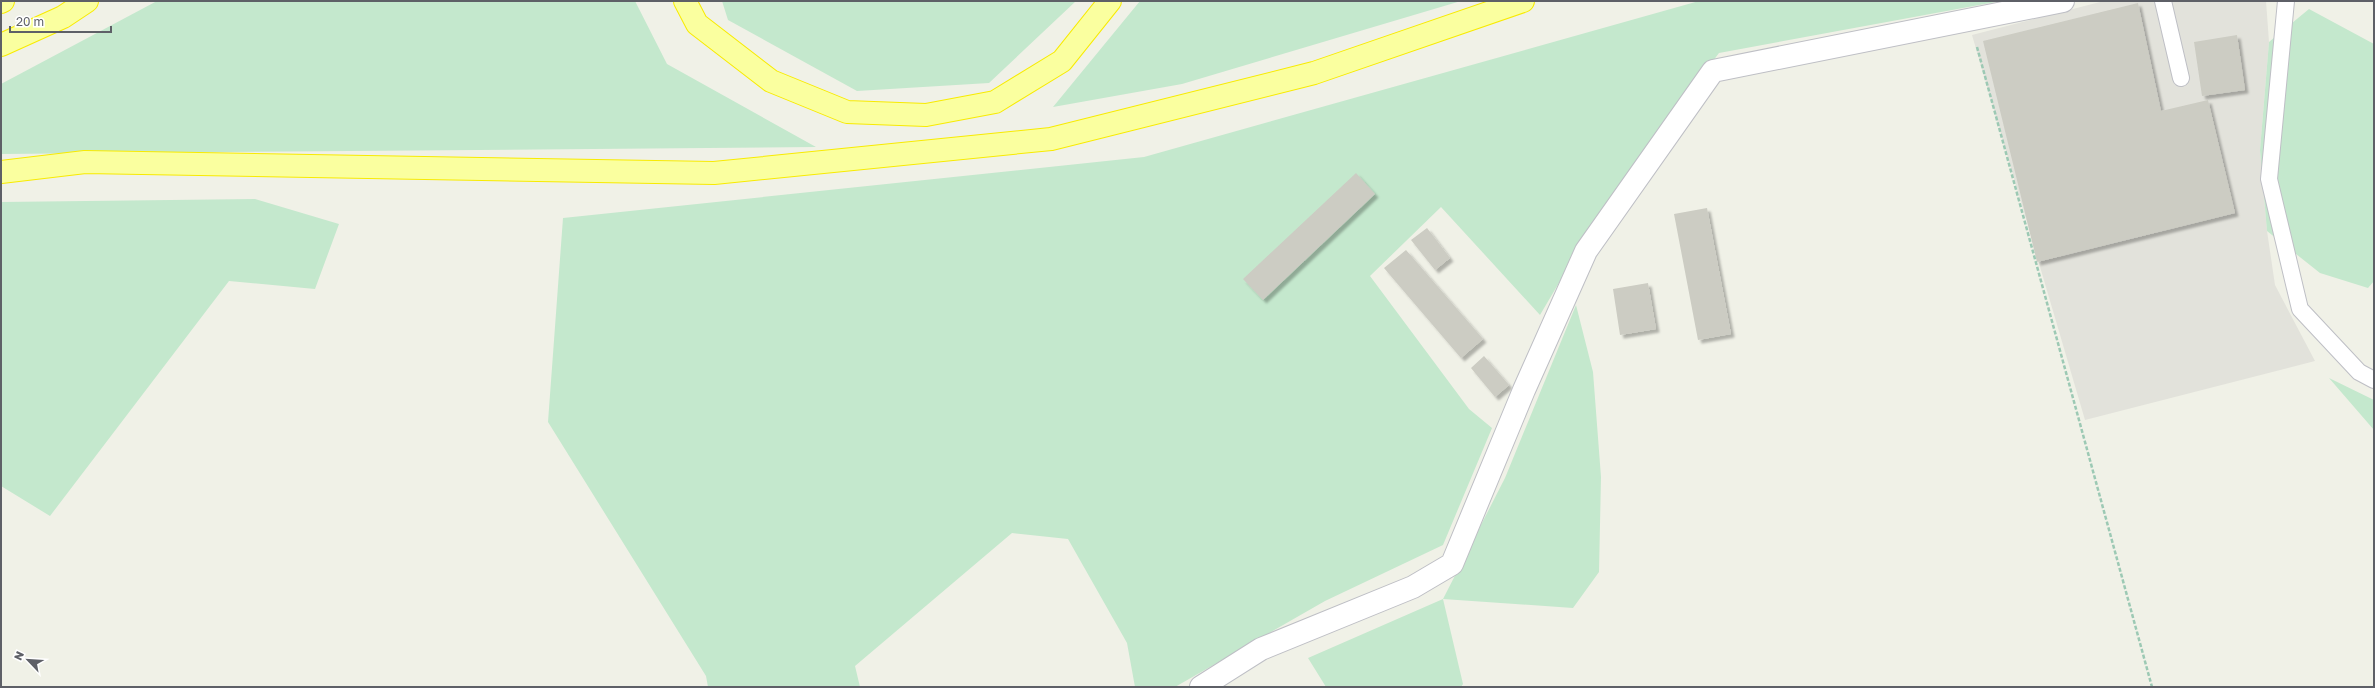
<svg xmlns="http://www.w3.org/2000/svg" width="2375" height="688" viewBox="0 0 2375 688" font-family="'Golos Text',sans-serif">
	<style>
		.industrial { fill: #e2e2db }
		.green { fill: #c4e8cd }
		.building { fill: #ccccc3; filter: url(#shadow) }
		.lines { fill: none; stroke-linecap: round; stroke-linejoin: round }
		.service-casing { stroke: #bebfc5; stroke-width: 18 }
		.minor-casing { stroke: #bebfc5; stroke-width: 24 }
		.trunk-casing { stroke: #f8eb00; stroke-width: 24 }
		.path { stroke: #9cc9b4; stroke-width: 2.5; stroke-dasharray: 4 2; stroke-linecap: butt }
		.service { stroke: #fff; stroke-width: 16 }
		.minor { stroke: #fff; stroke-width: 22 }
		.trunk { stroke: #faff9f; stroke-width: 22 }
	</style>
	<defs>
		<filter id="shadow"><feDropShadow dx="3.5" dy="3.5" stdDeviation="1" flood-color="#0004"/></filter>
	</defs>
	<rect width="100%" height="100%" fill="#f0f1e7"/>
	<path class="industrial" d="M2104,1H2266L2269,42L2260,150L2267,231L2275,285L2315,361L2085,420L1972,35Z"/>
	<path class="green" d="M157,1H635L667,64L816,147L1,154V84Z
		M722,1H1076L989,83L857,91L728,20Z
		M1140,1H1461L1182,84L1053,107Z
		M1699,1H2001L1719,53L1606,203L1540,315L1441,207L1370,276L1469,409L1492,428L1443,545L1325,601L1175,687H1135L1127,643L1068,539L1012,533L855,666L860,687H708L706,676L548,422L563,218L1144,157Z
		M2309,9L2374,44V281L2368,288L2320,273L2267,231L2260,150L2269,42Z
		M255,199L339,224L315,289L229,281L50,516L1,486V202Z
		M1576,305L1593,372L1601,477L1599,572L1573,608L1443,599L1463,684L1461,687H1326L1308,658L1443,599L1505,478Z
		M2329,378L2374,400V430Z"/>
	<path class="building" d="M2138,3L2161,111L2208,100L2235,213L2037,262L1983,41Z
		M2237,35L2245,90L2202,96L2194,42Z
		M1356,173L1375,194L1263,300L1243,279Z
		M1707,208L1731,334L1698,340L1674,214Z
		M1427,228L1450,258L1435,270L1411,240Z
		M1406,250L1483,339L1461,358L1384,268Z
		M1648,283L1656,329L1620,335L1613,289Z
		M1484,356L1509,385L1495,397L1471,368Z"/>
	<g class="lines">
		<g class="service-casing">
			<path id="service" d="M2163,1L2181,78
				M2286,1L2269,179L2300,309L2359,372L2374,380"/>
		</g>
		<g class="minor-casing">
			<path id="minor" d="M1201,687L1261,649L1413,587L1452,564L1524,390L1586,251L1713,71L2063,1"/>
		</g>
		<g class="trunk-casing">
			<path id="trunk" d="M685,1L697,24L771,81L847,112L926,115L995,102L1062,61L1110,1
				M1,2L3,1
				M1,45L63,17L87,1
				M1,172L85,162L714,173L1051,139L1314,73L1523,1"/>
		</g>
		<path class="path" d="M1977,47L2152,687"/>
		<use href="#service" class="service"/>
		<use href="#minor" class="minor"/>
		<use href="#trunk" class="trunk"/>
	</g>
	<rect width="2375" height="688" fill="none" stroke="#5e6067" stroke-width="4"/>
	<g transform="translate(28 660) rotate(295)" stroke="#ffffff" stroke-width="3" paint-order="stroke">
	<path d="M0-3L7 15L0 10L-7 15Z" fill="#5e6067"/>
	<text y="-6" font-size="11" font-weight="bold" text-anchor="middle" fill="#5e6067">N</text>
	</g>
	<path d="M10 26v6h101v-6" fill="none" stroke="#5e6067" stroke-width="2"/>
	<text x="16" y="26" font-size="12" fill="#5e6067" stroke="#ffffff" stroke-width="3" paint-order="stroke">20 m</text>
</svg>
